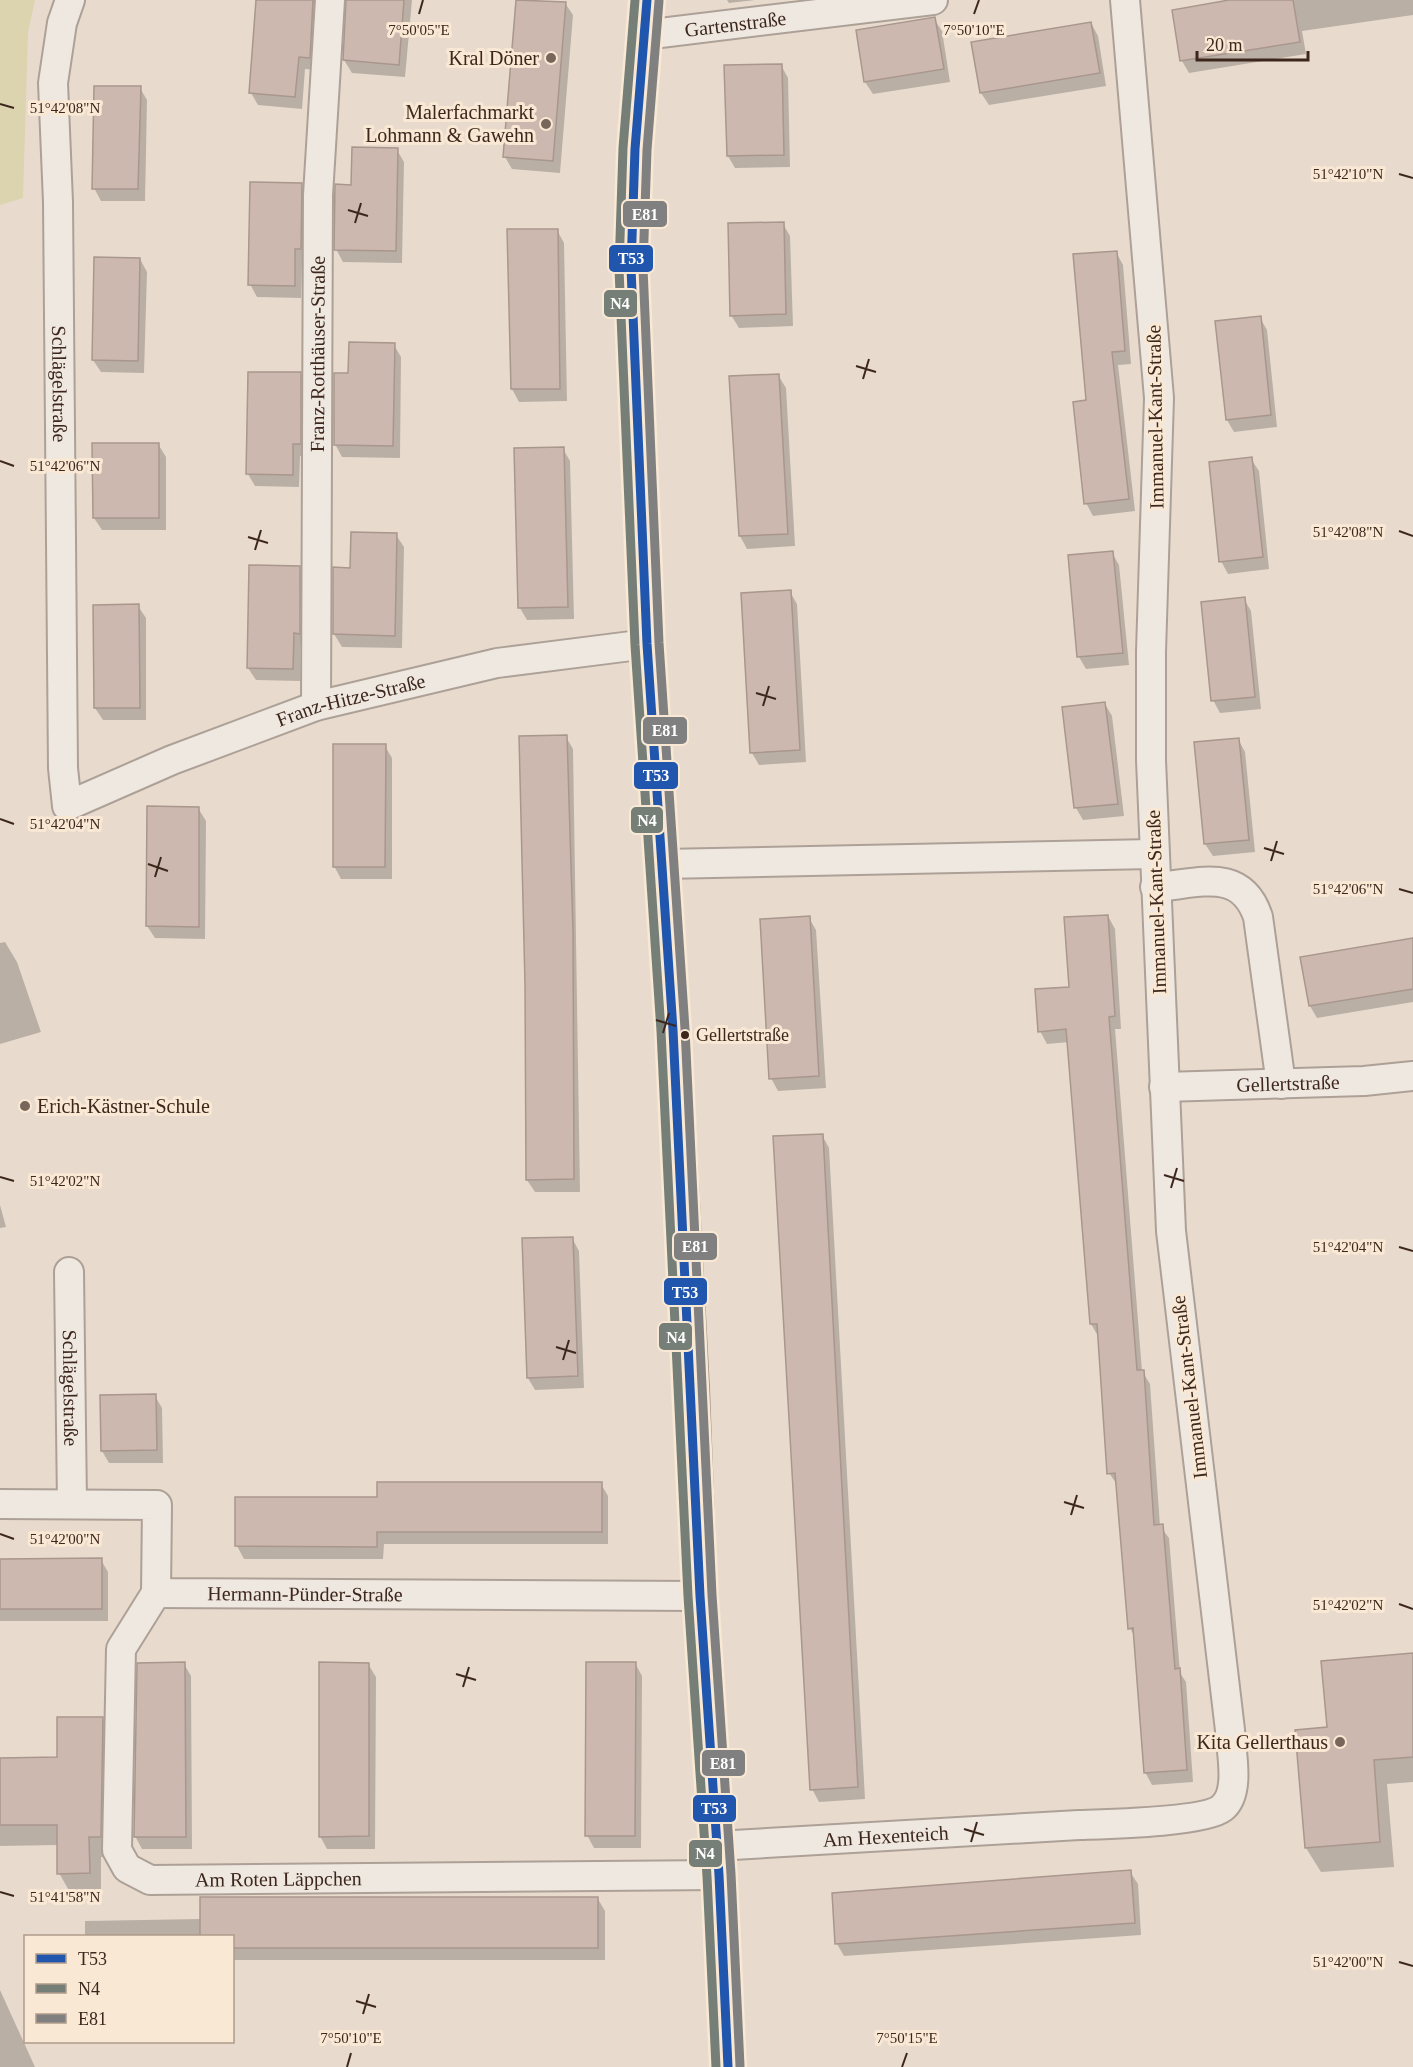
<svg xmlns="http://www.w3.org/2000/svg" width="1413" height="2067" viewBox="0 0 1413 2067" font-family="'Times New Roman',serif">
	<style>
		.green { fill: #dbd4af }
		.shadow { fill: #0003 }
		.building { fill: #ccb8ae; stroke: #a9968d; stroke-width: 1.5 }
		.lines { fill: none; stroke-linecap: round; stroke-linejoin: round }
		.street-casing { stroke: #ada197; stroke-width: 32 }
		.secondary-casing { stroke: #9d9086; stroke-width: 36 }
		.street { stroke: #efe8e1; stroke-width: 28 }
		.secondary { stroke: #efe8e1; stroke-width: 33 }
		.bus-1-casing { stroke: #f9e8d4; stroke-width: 14 }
		.bus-2-casing { stroke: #f9e8d4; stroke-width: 14 }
		.bus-3-casing { stroke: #f9e8d4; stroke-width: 14 }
		.bus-1 { stroke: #2056ae; stroke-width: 9 }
		.bus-2 { stroke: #757f77; stroke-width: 9 }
		.bus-3 { stroke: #808080; stroke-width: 9 }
		.ticks { fill: none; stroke: #3d271d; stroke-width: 2 }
		.poi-dot { fill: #79665b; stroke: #f9e8d4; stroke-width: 2 }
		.bus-dot { fill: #3d271d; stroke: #f9e8d4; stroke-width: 2 }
		.labels { text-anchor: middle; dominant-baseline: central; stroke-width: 6; stroke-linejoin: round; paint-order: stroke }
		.bus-label { font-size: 18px; fill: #3d271d; stroke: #f9e8d4; text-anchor: start }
		.street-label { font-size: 20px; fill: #3d271d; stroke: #f9e8d4 }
		.poi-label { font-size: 20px; fill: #3d271d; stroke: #f9e8d4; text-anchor: end }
		.ticks-label { font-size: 15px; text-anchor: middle; fill: #3d271d; stroke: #f9e8d4; stroke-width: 6; stroke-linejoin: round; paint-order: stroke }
		.line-badge { stroke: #f9e8d4; stroke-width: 2 }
		.badge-label { font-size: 16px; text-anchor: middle; font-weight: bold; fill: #fff }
	</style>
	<rect width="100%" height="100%" fill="#e8dbce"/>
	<path class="green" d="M0,0H35L28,32L23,198L0,205Z"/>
	<path class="shadow" d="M258,0H316V70L305,69L302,109L258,105L251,93Z
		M347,0H412L405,77L352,73L344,60Z
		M518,0L565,3L573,15L560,173L512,169L505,157Z
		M727,0H755L729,3Z
		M1238,0H1413V15L1302,31L1306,54L1189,73L1182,61Z
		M934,19L942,31L950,82L873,94L865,82L857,31Z
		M1091,23L1098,36L1106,86L989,105L981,93Z
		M781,65L788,78L790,167L735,168L728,156Z
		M140,88L147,100L145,201H101L94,188Z
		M397,150L404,162L402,263L343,262L336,249L353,186Z
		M301,185L309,197L308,261H302L301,298L257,297L250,284Z
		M783,224L790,236L793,326L739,328L731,315Z
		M557,230L564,243L567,401L519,402L512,389L509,231Z
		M1116,252L1123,265L1131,364L1118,365L1135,511L1093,516L1086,503Z
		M140,259L147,272L144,373L101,372L93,360Z
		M1260,318L1267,330L1277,427L1234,432L1227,420Z
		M394,345L401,357L400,458L342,457L335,444L350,375Z
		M300,374L307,386V456H300L299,487L255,486L248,474Z
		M778,375L786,388L795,546L747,549L740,536L731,378Z
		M158,444L166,457V530H102L94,518Z
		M563,449L570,461L574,619L527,620L520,608Z
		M1251,459L1259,471L1269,569L1228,574L1221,561Z
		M396,535L404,547L402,648L342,647L334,634L335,569H352Z
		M1112,553L1119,565L1129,665L1086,669L1079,657L1070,557Z
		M299,568L306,580V646L300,645V681L256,680L248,668Z
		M790,592L797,604L806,762L759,765L752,753Z
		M1244,599L1251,611L1261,709L1220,713L1213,700Z
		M138,606L146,618V720H103L95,708Z
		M1105,704L1112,716L1124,816L1083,820L1076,808L1064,708Z
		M566,737L573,749L580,1192H535L527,1180Z
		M1238,739L1245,752L1255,852L1213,856L1205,844Z
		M385,746L392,758V879H341L334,866Z
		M198,808L206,821L205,939L155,938L147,926Z
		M1108,916L1115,929L1121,1029H1115L1142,1371L1150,1384L1160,1526L1169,1538L1180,1673L1186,1682L1193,1782L1152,1785L1145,1772L1136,1639L1130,1628L1118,1486L1109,1473L1098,1336L1091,1324L1069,1042L1047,1044L1040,1031L1071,988Z
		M809,918L816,930L826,1088L778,1091L771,1078Z
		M5,942L17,962L41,1032L0,1044V943Z
		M1413,942V1002L1317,1018L1310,1006Z
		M822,1135L829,1148L865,1799L819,1802L812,1789Z
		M0,1205L6,1227L0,1228Z
		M572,1238L579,1251L584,1388L535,1390L528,1378Z
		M155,1396L162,1408L163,1463H109L102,1451Z
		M601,1484L608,1496V1544H384L383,1559H244L237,1546V1498H379Z
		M101,1560L108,1572V1621H0V1561Z
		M1413,1655V1782L1387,1784L1394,1867L1321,1872L1306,1848L1297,1732L1328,1729Z
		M635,1663L642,1676L641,1848H594L587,1835Z
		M184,1664L191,1676L192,1849H142L135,1836Z
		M368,1664L376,1677L375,1849H327L320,1836Z
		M102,1718L114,1739L112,1857H101V1894H71L59,1873V1845L0,1846V1760L58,1759Z
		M1130,1872L1138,1884L1141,1935L844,1956L837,1944Z
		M598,1899L605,1911V1960H232V1936H85V1921L201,1919Z
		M0,1990L35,2067H0Z"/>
	<path class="building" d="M256,0H313L310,58L299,57L295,97L249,93Z
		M346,0H404L399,65L343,60Z
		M516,0L566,2L553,161L503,157Z
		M1229,0H1293L1300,42L1180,61L1172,10Z
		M935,17L944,69L864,82L856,30Z
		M1091,22L1100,73L980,93L971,42Z
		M782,64L784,155L727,156L724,65Z
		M94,86H141L138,189H92Z
		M352,147L398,148L396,251L334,250L335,184L351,185Z
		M250,182L302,183L301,249H295V286L248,285Z
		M784,222L786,314L730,316L728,223Z
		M507,229H558L560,389H511Z
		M1117,251L1125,351L1112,352L1129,499L1084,504L1073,402L1086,400L1073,254Z
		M94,257L140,258L138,361L92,360Z
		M1261,316L1271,415L1226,420L1215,321Z
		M349,342L395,343L393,446L334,445V373H348Z
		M248,372H301V444H293V475L246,474Z
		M779,374L788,534L739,536L729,376Z
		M92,443H159V518H93Z
		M564,447L568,607L518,608L514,448Z
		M1252,457L1263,557L1219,562L1209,462Z
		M351,532L397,533L395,636L333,634V567L350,568Z
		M1113,551L1123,653L1077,657L1068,555Z
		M249,565L300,566V634L294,633L293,669L247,668Z
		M791,590L800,750L750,753L741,593Z
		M1245,597L1255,697L1211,701L1201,602Z
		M139,604L140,708H94L93,605Z
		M1105,702L1118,804L1074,808L1062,707Z
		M567,735L573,930L574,1179L526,1180L525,985L519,736Z
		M1239,738L1249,840L1204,844L1194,742Z
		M333,744H386L385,867H333Z
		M147,806L199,807V927L146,926Z
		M1108,915L1115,1016L1109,1017L1137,1370H1144L1154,1525L1163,1524L1175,1669L1180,1668L1187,1770L1144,1773L1133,1628L1128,1629L1115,1473L1107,1474L1097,1324H1090L1066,1029L1038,1032L1035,989L1069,987L1064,917Z
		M810,916L819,1076L769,1079L760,919Z
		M1413,938V989L1309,1006L1300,957Z
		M823,1134L858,1787L810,1790L773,1136Z
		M573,1237L578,1376L527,1378L522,1238Z
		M156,1394L157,1450L101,1451L100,1395Z
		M377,1482H602V1532H377V1547L235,1546V1497H377Z
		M102,1558V1609H0V1559Z
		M1413,1653V1757L1374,1760L1380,1842L1305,1848L1295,1730L1327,1727L1321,1661Z
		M185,1662L186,1837H134L137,1663Z
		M319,1662L369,1663V1836L319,1837Z
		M586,1662H636L635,1836H585Z
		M57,1717H103L101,1837H89L90,1873L57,1874V1825H0V1758L57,1757Z
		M1131,1870L1135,1923L835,1944L832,1893Z
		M200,1897H598V1948H232V1936H200Z"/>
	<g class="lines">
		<g class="street-casing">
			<g id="street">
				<path id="s1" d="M70,0L62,23L53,83L58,202L63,768L67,806L172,760L316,706L497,663L647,644"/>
				<path id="s2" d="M644,35L933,0"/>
				<path id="s3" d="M316,706L318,195L330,0"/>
				<path d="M663,864L1153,854"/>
				<path d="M1155,887C1198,884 1241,866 1258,917L1281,1084"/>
				<path id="s4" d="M1164,1087L1364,1081L1413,1076"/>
				<path id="s5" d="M69,1272L72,1504"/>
				<path id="s6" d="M0,1504L157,1505L156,1593L700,1596"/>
				<path id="s7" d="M156,1593L121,1649L117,1850L127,1868L150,1880L719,1875"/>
				<path id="s8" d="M716,1846C837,1839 958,1832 1079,1825C1105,1824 1205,1822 1222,1808C1241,1793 1231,1752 1230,1730L1171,1231L1151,760V652L1159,398L1125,0"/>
			</g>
		</g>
		<g class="secondary-casing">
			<path id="secondary" d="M647,0L635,149L631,268L647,644L673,1030L692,1389L700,1596L719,1875L728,2067"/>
		</g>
		<use href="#street" class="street"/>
		<use href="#secondary" class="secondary"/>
		<g class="bus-1-casing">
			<path id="bus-1" d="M647,0L635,149L631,268L647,644L673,1030L700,1596L719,1875L728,2067"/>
		</g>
		<g class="bus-2-casing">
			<path id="bus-2" d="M635,0L623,148L619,269L635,645L661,1031L688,1596L707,1876L716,2067"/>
		</g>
		<g class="bus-3-casing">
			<path id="bus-3" d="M659,1L647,150L643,268L659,643L685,1029L712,1595L731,1874L740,2066"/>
		</g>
		<use href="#bus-1" class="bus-1"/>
		<use href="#bus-2" class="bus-2"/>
		<use href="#bus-3" class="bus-3"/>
	</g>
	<path class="ticks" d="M419,14L423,0M974,14L979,0M0,104L14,108M1399,174L1413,178M348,210L368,216M355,223L361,203M856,366L876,372M863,379L869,359M0,461L14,466M1399,531L1413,536M248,537L268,543M255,550L261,530M756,693L776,699M763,706L769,686M0,819L14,824M1264,848L1284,854M1271,861L1277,841M148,864L168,871M155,877L161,857M1399,889L1413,893M656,1020L676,1026M663,1033L669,1013M1164,1175L1184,1181M0,1177L14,1181M1171,1188L1177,1168M1399,1247L1413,1251M556,1347L576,1353M563,1360L569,1340M1064,1502L1084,1508M1071,1515L1077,1495M0,1534L14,1539M1399,1604L1413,1609M456,1674L476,1680M463,1687L469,1667M964,1829L984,1835M971,1842L977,1822M0,1892L14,1896M1399,1962L1413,1966M356,2001L376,2007M363,2014L369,1994M347,2067L351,2053M902,2067L907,2053"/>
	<g class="poi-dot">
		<circle cx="551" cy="58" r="6"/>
		<circle cx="546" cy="124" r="6"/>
		<circle cx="25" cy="1106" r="6"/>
		<circle cx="1340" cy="1742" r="6"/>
	</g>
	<circle class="bus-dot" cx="685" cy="1035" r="5"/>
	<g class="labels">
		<g class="bus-label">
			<text x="696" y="1035">Gellertstraße</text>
		</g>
		<g class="street-label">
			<text stroke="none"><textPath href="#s2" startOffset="92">Gartenstraße</textPath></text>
			<text stroke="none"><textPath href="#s3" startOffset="352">Franz-Rotthäuser-Straße</textPath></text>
			<text stroke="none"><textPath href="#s1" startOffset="386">Schlägelstraße</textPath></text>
			<text transform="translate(1155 417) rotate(-91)">Immanuel-Kant-Straße</text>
			<text stroke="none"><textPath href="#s1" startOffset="1112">Franz-Hitze-Straße</textPath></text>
			<text transform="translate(1156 902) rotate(-92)">Immanuel-Kant-Straße</text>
			<text stroke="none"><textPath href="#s4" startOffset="124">Gellertstraße</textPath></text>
			<text transform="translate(1189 1387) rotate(-97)">Immanuel-Kant-Straße</text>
			<text stroke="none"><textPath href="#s5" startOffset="116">Schlägelstraße</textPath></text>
			<text stroke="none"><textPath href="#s6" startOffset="394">Hermann-Pünder-Straße</textPath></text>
			<text stroke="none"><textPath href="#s8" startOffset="170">Am Hexenteich</textPath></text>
			<text stroke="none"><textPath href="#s7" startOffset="442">Am Roten Läppchen</textPath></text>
		</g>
		<g class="poi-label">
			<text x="539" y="58">Kral Döner</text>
			<text x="534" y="112">Malerfachmarkt<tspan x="534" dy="23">Lohmann &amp; Gawehn</tspan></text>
			<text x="37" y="1106" text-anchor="start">Erich-Kästner-Schule</text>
			<text x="1328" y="1742">Kita Gellerthaus</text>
		</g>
	</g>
	<g class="ticks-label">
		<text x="419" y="35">7°50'05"E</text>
		<text x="974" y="35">7°50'10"E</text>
		<text x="65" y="113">51°42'08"N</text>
		<text x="1348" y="179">51°42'10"N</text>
		<text x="65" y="471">51°42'06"N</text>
		<text x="1348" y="537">51°42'08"N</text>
		<text x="65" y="829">51°42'04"N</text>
		<text x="1348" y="894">51°42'06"N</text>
		<text x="65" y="1186">51°42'02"N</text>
		<text x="1348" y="1252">51°42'04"N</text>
		<text x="65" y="1544">51°42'00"N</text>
		<text x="1348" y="1610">51°42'02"N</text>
		<text x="65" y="1902">51°41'58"N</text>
		<text x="1348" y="1967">51°42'00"N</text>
		<text x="351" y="2043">7°50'10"E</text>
		<text x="907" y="2043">7°50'15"E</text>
	</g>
	<g class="line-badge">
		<rect x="622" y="200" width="46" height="28" rx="6" fill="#808080"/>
		<rect x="608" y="244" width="46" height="29" rx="6" fill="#2056ae"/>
		<rect x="603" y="289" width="35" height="29" rx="6" fill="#757f77"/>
		<rect x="642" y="716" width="46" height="29" rx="6" fill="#808080"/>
		<rect x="633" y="761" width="46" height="29" rx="6" fill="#2056ae"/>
		<rect x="630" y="806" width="34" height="28" rx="6" fill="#757f77"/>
		<rect x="673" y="1232" width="45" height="29" rx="6" fill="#808080"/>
		<rect x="663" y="1277" width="45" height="29" rx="6" fill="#2056ae"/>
		<rect x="658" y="1322" width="35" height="29" rx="6" fill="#757f77"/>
		<rect x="701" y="1749" width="45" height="28" rx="6" fill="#808080"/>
		<rect x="692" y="1794" width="45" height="29" rx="6" fill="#2056ae"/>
		<rect x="688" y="1839" width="35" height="29" rx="6" fill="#757f77"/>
	</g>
	<g class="badge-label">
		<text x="645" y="220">E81</text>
		<text x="631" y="264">T53</text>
		<text x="620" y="309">N4</text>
		<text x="665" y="736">E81</text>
		<text x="656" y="781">T53</text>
		<text x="647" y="826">N4</text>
		<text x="695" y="1252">E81</text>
		<text x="685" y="1298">T53</text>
		<text x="676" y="1343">N4</text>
		<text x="723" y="1769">E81</text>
		<text x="714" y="1814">T53</text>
		<text x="705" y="1859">N4</text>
	</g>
	<rect x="24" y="1935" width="210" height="108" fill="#f9e8d4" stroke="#ae9b8b" stroke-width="1.5"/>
	<rect x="36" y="1954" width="30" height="9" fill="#2056ae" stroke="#ae9b8b" stroke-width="1.5"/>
	<text x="78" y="1965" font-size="18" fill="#3d271d">T53</text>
	<rect x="36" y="1984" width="30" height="9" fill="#757f77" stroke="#ae9b8b" stroke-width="1.5"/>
	<text x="78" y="1995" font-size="18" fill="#3d271d">N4</text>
	<rect x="36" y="2014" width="30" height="9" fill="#808080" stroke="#ae9b8b" stroke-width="1.5"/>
	<text x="78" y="2025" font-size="18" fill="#3d271d">E81</text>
	<path d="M1197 51v9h111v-9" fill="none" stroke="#3d271d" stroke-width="3"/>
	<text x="1206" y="51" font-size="18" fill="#3d271d" stroke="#f9e8d4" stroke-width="4.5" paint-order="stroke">20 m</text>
</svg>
